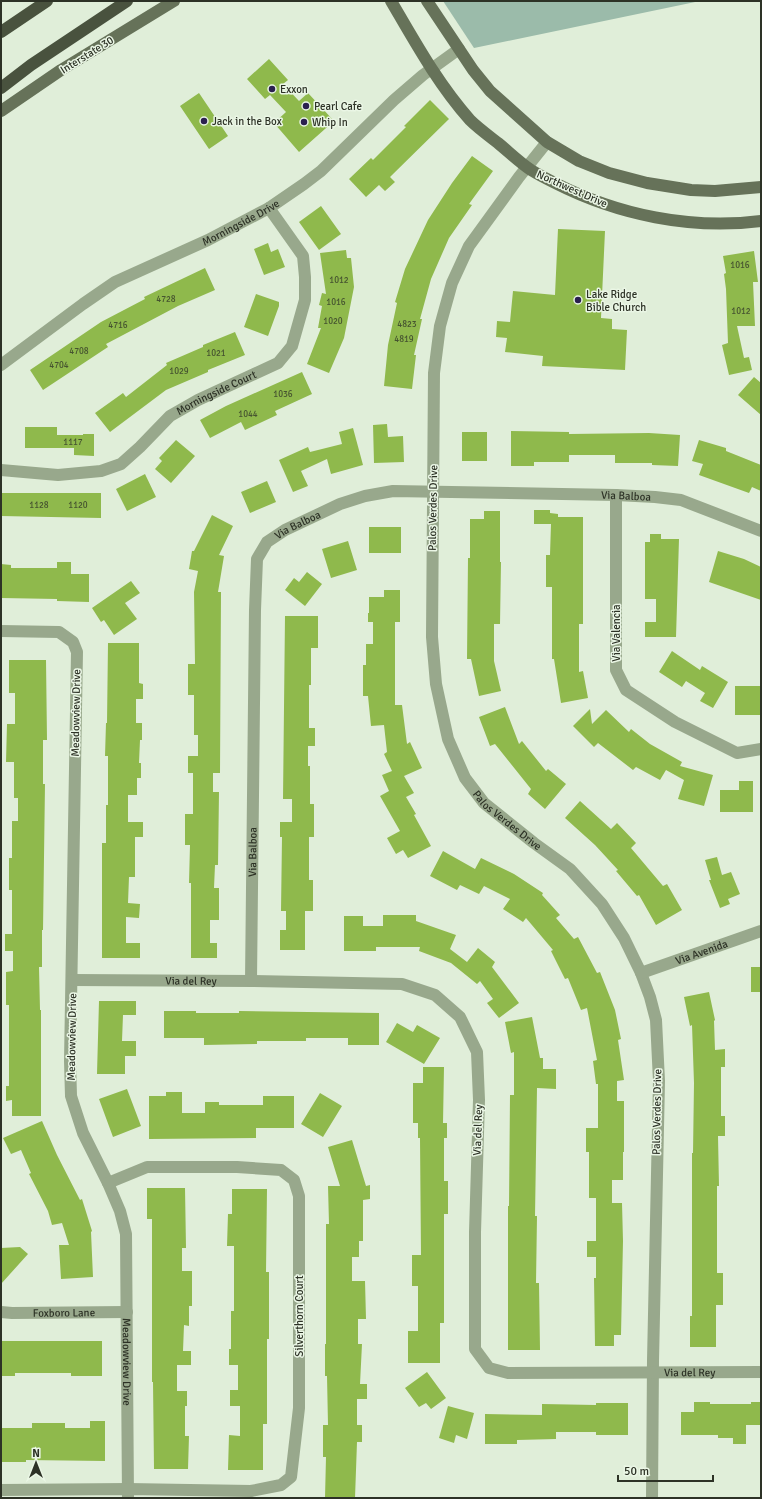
<svg xmlns="http://www.w3.org/2000/svg" width="762" height="1499" viewBox="0 0 762 1499" font-family="Signika,sans-serif">
	<style>
		.green { fill: #9bbbaa }
		.building { fill: #8fb94c }
		.lines { fill: none; stroke-linecap: round; stroke-linejoin: round }
		.minor { stroke: #98a88c; stroke-width: 12 }
		.major { stroke: #667259; stroke-width: 12 }
		.highway { stroke: #49523e; stroke-width: 12 }
		.poi-dot { fill: #2a204f; stroke: #eaf6e5; stroke-width: 1.5 }
		.labels { text-anchor: middle; dominant-baseline: central; stroke-width: 3; stroke-linejoin: round; paint-order: stroke }
		.number-label { font-size: 9px; fill: #465430 }
		.street-label { font-size: 11px; fill: #2d3226; stroke: #eaf6e5 }
		.poi-label { font-size: 11px; fill: #2d3226; stroke: #eaf6e5; text-anchor: start }
	</style>
	<rect width="100%" height="100%" fill="#e0eed9"/>
	<path class="green" d="M443,1H700L474,48Z"/>
	<path class="building" d="M269,59L288,80L283,84L299,101L308,93L334,121L299,152L274,123L286,112L270,95L265,99L247,79Z
		M199,93L228,136L209,149L180,106Z
		M430,100L449,119L390,177L395,182L385,191L379,185L366,197L349,179L371,158L373,160L406,127L404,126Z
		M472,156L493,171L469,204L472,205L449,238L431,279L420,319H422L414,355H416L412,389L384,386L388,345L397,303L395,302L405,269L428,220L452,183Z
		M321,206L341,234L319,250L299,222Z
		M558,229L605,231L601,318L612,319V329L627,330L625,370L542,366L543,356L505,352L507,338L496,337L497,321L510,322L513,291L555,295Z
		M268,243L271,252L278,249L285,267L264,275L254,249Z
		M346,250L347,258H351L354,287L344,338L329,373L307,364L321,328H318L322,306L319,305L322,293L326,294L320,253Z
		M754,251L758,282H753L755,326H737L744,358L749,357L752,370L729,375L722,345L728,343L726,289L724,274L726,273L723,256Z
		M205,268L215,290L178,306L106,344L108,347L43,390L30,370L101,322L145,299L144,297Z
		M256,294L279,302V306L268,336L244,327Z
		M235,332L245,355L208,370V372L166,390L110,432L95,413L123,393L126,397L167,365L166,363L203,347V345Z
		M302,372L312,394L275,411L277,415L245,430L241,422L210,438L200,420L226,406Z
		M754,377L761,383V415L738,395Z
		M387,424L388,437L403,436L404,462L374,463L373,425Z
		M25,427H57V435H83V434H94V456L74,455V448H25Z
		M353,428L363,465L331,474L327,459L301,471L308,486L293,492L279,460L308,447L310,452L342,444L339,432Z
		M511,431L569,432V434L649,433L680,435L678,466L652,465V463H615V455H569V462H534V466H511Z
		M462,432H487V461H462Z
		M176,440L195,456L171,483L155,469L162,461L159,458Z
		M699,440L726,448V451L761,465V491L752,487L749,493L699,475L703,464L692,461Z
		M145,474L156,497L127,511L116,489Z
		M267,481L276,502L250,513L241,492Z
		M1,493H101V518L1,516Z
		M534,510H550V513L558,514V517H583V624H579V672L583,671L588,698L561,703L554,659H552V587H546V555H550L551,524H534Z
		M484,511H500V562H501L500,624H494V661L501,691L479,696L471,659H467L468,558H470V519H484Z
		M212,515L233,526L219,555L224,556L218,592H221L220,773H213V792H219L218,865H215L214,888H219V920H210V943H217V958H191V883H189L190,845H185V814H193V773H188V756H198V735H194V695H188V664H195L194,592L198,571L189,569L192,551H194Z
		M369,527H401V553H369Z
		M650,534H661V539H679L676,637H645V622H656V599H645V542H650Z
		M348,541L357,570L331,578L322,549Z
		M718,551L744,559L761,567V600L709,582Z
		M57,562H71V574H89V602L57,601V599L1,598V564L11,565V568H57Z
		M307,572L322,584L305,606L285,590L294,578L299,582Z
		M131,581L140,593L125,603L137,619L114,635L104,620L101,622L92,608Z
		M384,590H400V622H395V705H402L407,744L410,742L422,768L404,776L414,793L406,797L416,814L414,815L431,846L408,858L403,850L396,854L387,838L400,831L380,796L389,791L382,775L392,771L384,754L387,752L384,725L371,726L368,696H363V665H366V644H373V622H368V613H369V597H384Z
		M285,616H318V648H311V685H309V728H315V746H308V766H310V804H314V837H309V880H313V911H305V950H280V930H286V911H281L282,837H280V822H292V799H283Z
		M108,643H139V683L143,684V699H136V723H142V740H140L139,763H141V778H137V795H128V822H143V837H135V877H129L128,903L140,904L139,918L126,917V943H140V958H102V843H106V805H108V756H105L106,723H107Z
		M672,651L700,670L702,666L728,682L713,708L700,701L705,693L686,681L682,687L659,672Z
		M9,660H46L47,740H43V784H45L43,930H42V967H39L40,1010H41V1116H12V1100L6,1101V1086H9V1005H6V972L13,971V951H5V934H12V890H9V858H12V821H18V798H14V762H6L7,724H15V693H9Z
		M735,686H761V715H735Z
		M505,707L519,744L522,741L546,771L548,769L566,784L545,809L528,794L531,789L495,744L490,746L479,717Z
		M590,709L592,724L606,710L629,732L631,729L650,744L682,762L680,766L713,775L704,806L678,799L684,780L666,770L660,780L636,767L633,770L598,743L594,747L573,726Z
		M739,781H753V812H720V790H739Z
		M580,801L611,829L617,823L636,843L631,848L663,886L667,884L682,910L656,925L639,895L637,896L616,871L618,870L595,845L565,818Z
		M443,851L475,869L481,858L514,874L543,893L542,895L560,915L556,918L574,939L578,937L597,973L600,972L615,1010L621,1039L618,1040L624,1080L617,1081V1101H624V1152H623V1180H612V1203H622L623,1241L621,1335H614V1346H595L594,1278H596V1257H587V1241H596V1198H589V1152H586V1128H598V1084H596L593,1061L597,1060L587,1008L581,1010L568,978L565,979L551,951L553,950L526,918L523,922L503,909L510,899L484,886L479,894L460,885L457,890L430,876Z
		M717,857L722,875L731,872L740,894L728,899L730,904L720,908L709,880H711L705,860Z
		M383,915H416V921L456,935L450,949L467,962L478,948L495,962L492,967L519,1003L499,1018L487,1003L493,999L480,981L477,984L451,963L419,951L420,947H376V951H344V916H363V926H383Z
		M751,967H761V992H751Z
		M709,992L715,1020L714,1021L715,1050L725,1049V1067H721V1116H725V1136H718L719,1186H717V1273H723V1305H716V1347H690V1316H692V1153H693L694,1083L692,1025L690,1026L684,997Z
		M99,1001H136V1015H123L122,1041H136V1056H125V1074H97Z
		M164,1011H196V1013H239V1011L379,1013V1045H348V1038H306V1041H257V1044L204,1045V1038H164Z
		M532,1017L540,1058H543V1069H556V1089L537,1088L535,1216H537L536,1283H539L540,1350H508V1206H509L510,1095H514V1052L511,1053L505,1022Z
		M397,1023L413,1032L417,1025L440,1038L424,1064L386,1042Z
		M423,1067H444L443,1123H447V1138H444V1181H448V1214H444V1323H440V1363H408V1331H418V1286H412V1255H421L420,1138H418V1123H413V1083H423Z
		M127,1089L141,1126L113,1137L99,1099Z
		M166,1092H182V1113H205V1102H219V1105H263V1096H294V1128H256V1138L149,1139V1096H166Z
		M320,1093L342,1106L323,1137L301,1124Z
		M42,1121L57,1155L80,1200L82,1199L92,1231L91,1232L93,1277L61,1279L59,1245H69L62,1223L52,1225L48,1211L29,1174L31,1173L21,1150L11,1154L3,1138Z
		M352,1140L366,1186L370,1185V1199L363,1200V1241H359V1257H352V1281H365L366,1319H358V1344H362L360,1384H367V1399H357V1425H362V1442H357L355,1498H325L326,1457H323V1425H328L327,1376H325V1344H326V1224H329L328,1186H340L328,1147Z
		M147,1188H185L186,1248H182V1271H192V1306H189V1326L184,1325L183,1351H191V1365H177V1391H187V1406H185V1436H189L188,1469H154L153,1382H152V1219H147Z
		M232,1189H267L266,1272H269V1339H267V1424H263V1470H228L229,1435L240,1436V1406H230V1390H238V1365H229V1349H231V1311H234V1246H227L228,1214H232Z
		M20,1247L28,1254L1,1284V1248Z
		M1,1341H102V1376H71V1373H15V1376H1Z
		M427,1372L446,1398L431,1409L426,1403L419,1407L405,1388Z
		M694,1402H710V1404H751V1402H761V1425H746V1444H733V1438H718V1435H681V1412H694Z
		M596,1403H628V1435H596V1432H556V1439L517,1440V1444H485V1414L542,1415V1404L596,1405Z
		M448,1406L474,1413L467,1439L456,1435L454,1443L439,1438Z
		M90,1421H105V1461L26,1460V1462H1V1428H32V1423H65V1428H90Z"/>
	<g class="lines">
		<g class="minor">
			<path id="s1" d="M547,142L519,177L469,246L452,283L440,326L434,373L432,637L436,684L448,739L465,778L484,803L534,843L570,869L602,904L624,938L641,973L650,997L656,1020L659,1081L653,1361L652,1498"/>
			<path id="s2" d="M1,365L83,304L115,282L208,240L269,208L304,184L321,171L394,100L423,75L459,49"/>
			<path id="s3" d="M1,470L58,475L101,471L121,464L140,447L170,416L198,400L278,363L292,346L305,300V277L303,256L269,208"/>
			<path d="M616,495V670L626,690L675,722L737,753L761,749"/>
			<path id="s4" d="M1,631L59,632L73,642L77,652L70,1061L71,1096L83,1133L108,1183L120,1211L126,1234L128,1498"/>
			<path id="s5" d="M641,973L761,931"/>
			<path id="s6" d="M72,980L251,981L402,984L435,995L460,1017L477,1052L479,1100L475,1232V1349L489,1368L508,1373L761,1372"/>
			<path id="s7" d="M251,981L255,610L257,559L267,542L285,530L340,504L365,496L393,491L616,495L655,497L681,500L761,531"/>
			<path id="s8" d="M1,1312L12,1313L127,1312"/>
			<path d="M1,1490L128,1489L251,1491L281,1485L291,1477L299,1408V1196L294,1180L281,1170L237,1167H147L108,1183"/>
		</g>
		<path class="major" d="M391,1C415,42 438,84 470,120C478,128 489,136 498,143C509,152 519,162 531,170C539,175 547,179 555,183C618,215 691,230 761,221
			M427,1L473,70L490,91L547,142L579,161L609,173L647,183L691,190L715,191L761,187
			M1,111L61,70L174,1"/>
		<path class="highway" d="M1,32L47,1
			M1,88L31,65L127,1"/>
	</g>
	<g class="poi-dot">
		<circle cx="272" cy="89" r="4"/>
		<circle cx="306" cy="106" r="4"/>
		<circle cx="204" cy="121" r="4"/>
		<circle cx="304" cy="122" r="4"/>
		<circle cx="578" cy="300" r="4"/>
	</g>
	<g class="labels">
		<g class="number-label">
			<text x="740" y="265">1016</text>
			<text x="339" y="280">1012</text>
			<text x="166" y="299">4728</text>
			<text x="336" y="302">1016</text>
			<text x="741" y="311">1012</text>
			<text x="333" y="321">1020</text>
			<text x="407" y="324">4823</text>
			<text x="118" y="325">4716</text>
			<text x="404" y="339">4819</text>
			<text x="79" y="351">4708</text>
			<text x="216" y="353">1021</text>
			<text x="59" y="365">4704</text>
			<text x="179" y="371">1029</text>
			<text x="283" y="394">1036</text>
			<text x="248" y="414">1044</text>
			<text x="73" y="442">1117</text>
			<text x="39" y="505">1128</text>
			<text x="78" y="505">1120</text>
		</g>
		<g class="street-label">
			<text transform="translate(87 55) rotate(-32)">Interstate 30</text>
			<text transform="translate(572 189) rotate(24)">Northwest Drive</text>
			<text stroke="none"><textPath href="#s2" startOffset="280">Morningside Drive</textPath></text>
			<text stroke="none"><textPath href="#s3" startOffset="242">Morningside Court</textPath></text>
			<text stroke="none"><textPath href="#s7" startOffset="812">Via Balboa</textPath></text>
			<text transform="translate(433 508) rotate(-89)">Palos Verdes Drive</text>
			<text stroke="none"><textPath href="#s7" startOffset="477">Via Balboa</textPath></text>
			<text transform="translate(616 633) rotate(-90)">Via Valencia</text>
			<text transform="translate(76 713) rotate(-89)">Meadowview Drive</text>
			<text stroke="none"><textPath href="#s1" startOffset="733">Palos Verdes Drive</textPath></text>
			<text stroke="none"><textPath href="#s7" startOffset="129">Via Balboa</textPath></text>
			<text stroke="none"><textPath href="#s5" startOffset="64">Via Avenida</textPath></text>
			<text stroke="none"><textPath href="#s6" startOffset="119">Via del Rey</textPath></text>
			<text transform="translate(72 1037) rotate(-89)">Meadowview Drive</text>
			<text transform="translate(657 1112) rotate(-89)">Palos Verdes Drive</text>
			<text transform="translate(478 1130) rotate(-88)">Via del Rey</text>
			<text stroke="none"><textPath href="#s8" startOffset="63">Foxboro Lane</textPath></text>
			<text transform="translate(299 1316) rotate(-90)">Silverthorn Court</text>
			<text stroke="none"><textPath href="#s4" startOffset="807">Meadowview Drive</textPath></text>
			<text stroke="none"><textPath href="#s6" startOffset="959">Via del Rey</textPath></text>
		</g>
		<g class="poi-label">
			<text x="280" y="89">Exxon</text>
			<text x="314" y="106">Pearl Cafe</text>
			<text x="212" y="121">Jack in the Box</text>
			<text x="312" y="122">Whip In</text>
			<text x="586" y="294">Lake Ridge<tspan x="586" dy="13">Bible Church</tspan></text>
		</g>
	</g>
	<rect width="762" height="1499" fill="none" stroke="#2d3226" stroke-width="4"/>
	<g transform="translate(36 1463)" stroke="#eaf6e5" stroke-width="3" paint-order="stroke">
	<path d="M0-3L7 15L0 10L-7 15Z" fill="#2d3226"/>
	<text y="-6" font-size="11" font-weight="bold" text-anchor="middle" fill="#2d3226">N</text>
	</g>
	<path d="M618 1475v6h95v-6" fill="none" stroke="#2d3226" stroke-width="2"/>
	<text x="624" y="1475" font-size="12" fill="#2d3226" stroke="#eaf6e5" stroke-width="3" paint-order="stroke">50 m</text>
</svg>
